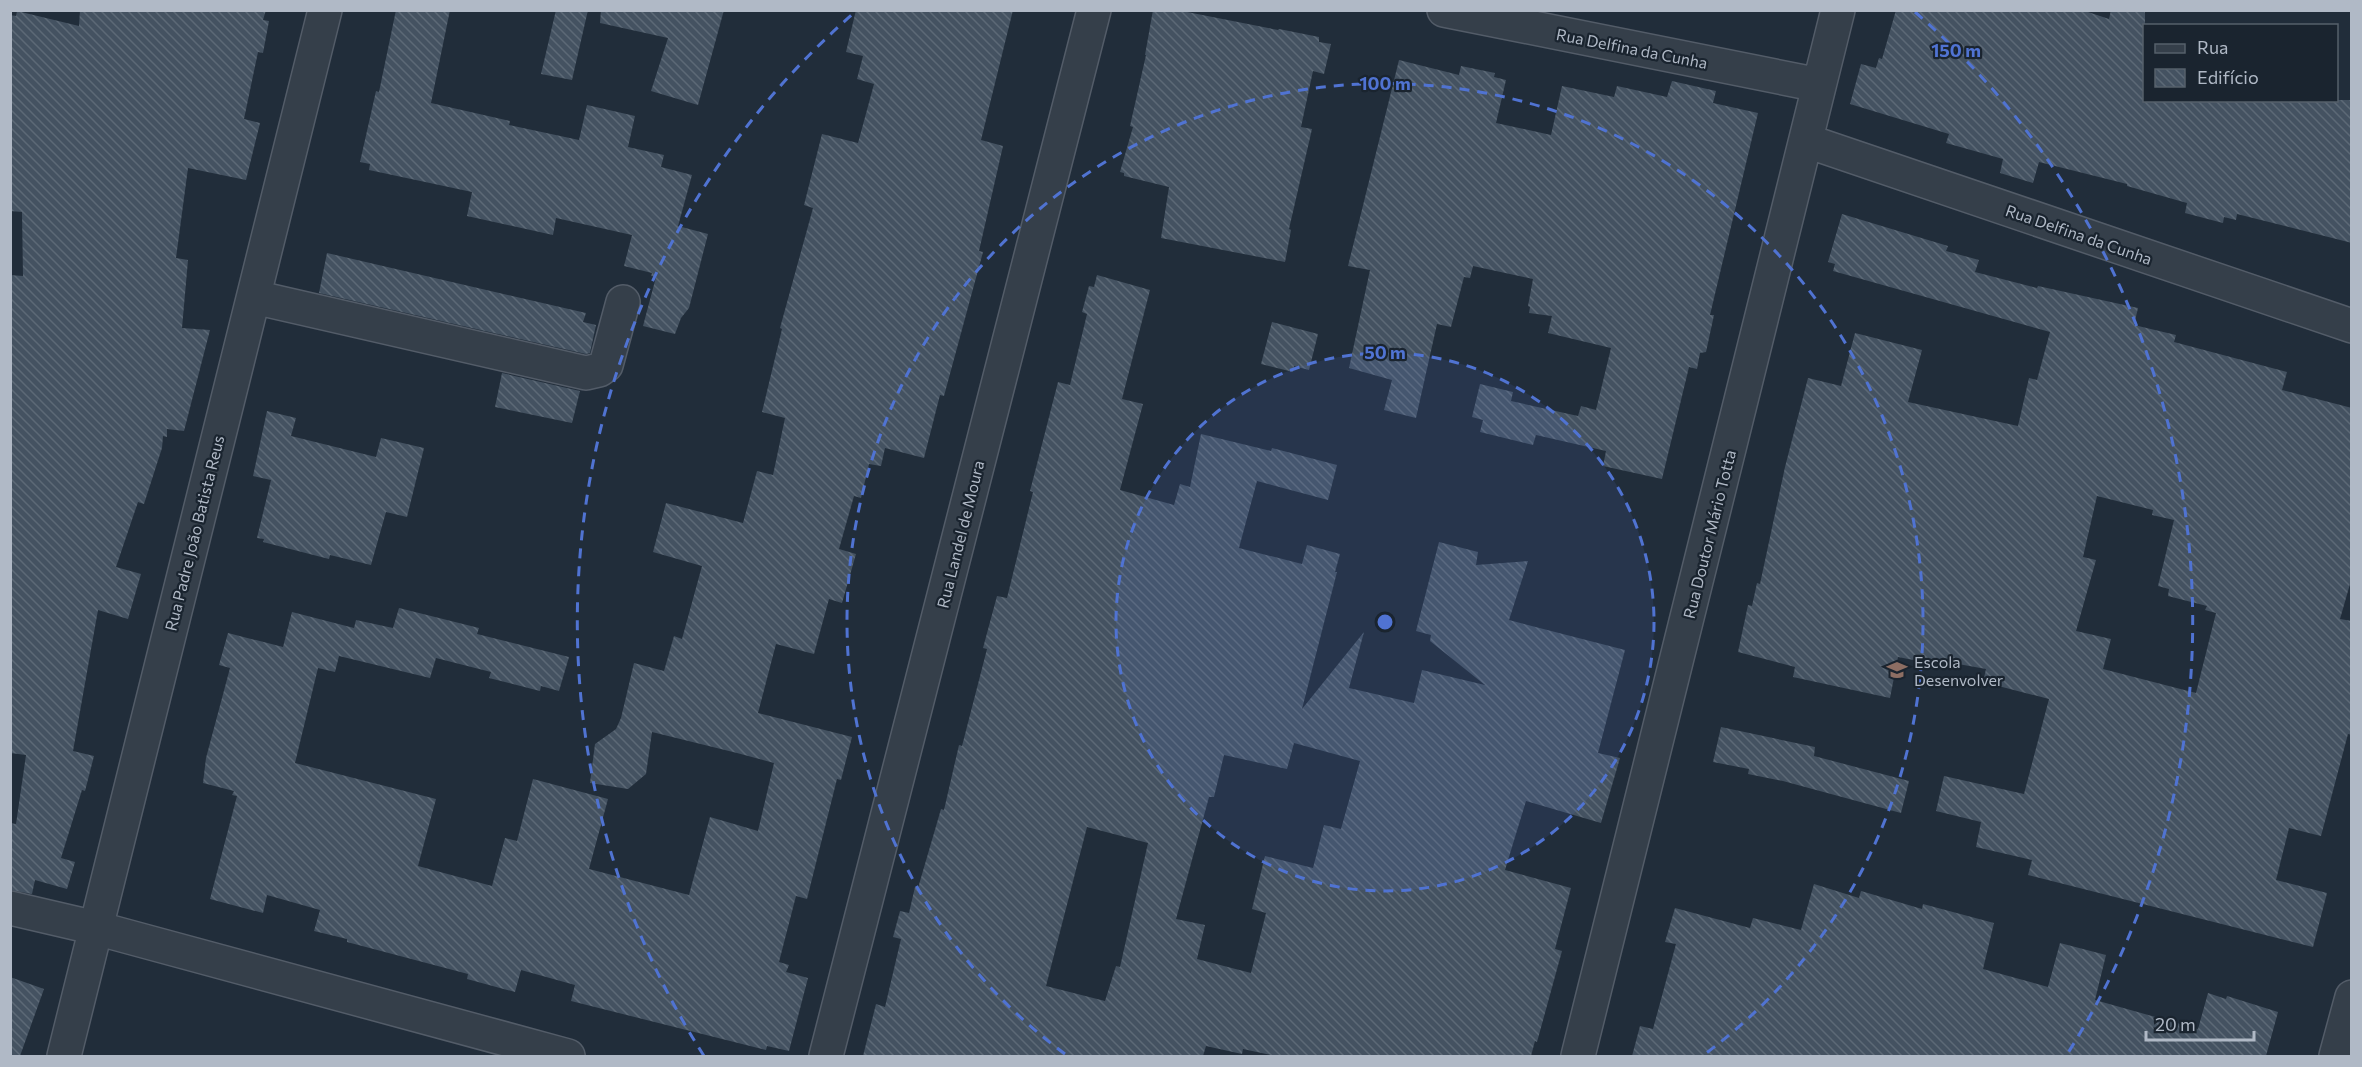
<svg xmlns="http://www.w3.org/2000/svg" width="2362" height="1067" viewBox="0 0 2362 1067" font-family="Commissioner,sans-serif">
	<style>
		.building { fill: url(#building-back-hatch); fill-rule: evenodd }
		.lines { fill: none; stroke-linecap: round; stroke-linejoin: round }
		.minor-casing { stroke: #535c68; stroke-width: 36 }
		.minor { stroke: #353f4a; stroke-width: 33 }
		.ring { fill: none; stroke: #5073d2; stroke-width: 3; stroke-dasharray: 10 8 }
		.labels { text-anchor: middle; dominant-baseline: central; stroke-width: 4.5; stroke-linejoin: round; paint-order: stroke }
		.street-label { font-size: 16px; fill: #b0b9c6; stroke: #1a242f }
		.poi-label { font-size: 16px; fill: #b0b9c6; stroke: #1a242f; text-anchor: start }
		.centre { fill: #5073d2; stroke: #1a242f; stroke-width: 3 }
		.ring-label { font-size: 18px; text-anchor: middle; font-weight: bold; fill: #5073d2; stroke: #1a242f; stroke-width: 4.5; stroke-linejoin: round; paint-order: stroke }
	</style>
	<defs>
		<pattern id="building-back-hatch" width="6" height="6" patternUnits="userSpaceOnUse" patternTransform="scale(1.5)"><rect width="6" height="6" fill="#445261"/><path d="M-1 5l2 2M0 0l6 6M5-1l2 2" fill="none" stroke="#5c6976"/></pattern>
	</defs>
	<rect width="100%" height="100%" fill="#212d3a"/>
	<path class="building" d="M80,10H266L263,20L269,21L263,53L258,52L244,119L260,123L246,180L188,168L176,258L188,260L182,328L210,330L184,431L167,429V437L163,436L162,448L144,504L138,502L116,567L141,574L128,619L98,610L73,751L94,756L85,791L82,790L61,858L75,862L67,889L35,880L32,894L10,890V823L16,824L26,755L10,753V275L23,276L22,212L10,211V15L16,16L17,11L79,26Z
		M396,10H450L431,103L510,121L509,125L579,140L587,105L635,116L628,147L664,155L661,167L692,175L678,226L708,234L689,308L681,318L675,334L643,326L656,277L651,276L652,273L624,266L632,235L556,218L553,235L467,216L472,192L369,170L370,164L360,162L376,91L379,92Z
		M556,10H588L572,80L541,74Z
		M601,10H724L698,105L651,91L668,38L600,23Z
		M856,10H1013L981,140L1003,146L979,251L983,252L944,396L940,395L924,458L885,448L881,466L869,464L861,498L854,496L839,549L856,554L842,603L829,599L814,654L776,644L758,713L852,737L841,780L837,779L807,899L796,896L779,962L789,965L786,972L808,978L789,1051L767,1046L766,1050L571,1001L575,985L521,970L515,992L467,979L468,974L347,942V939L314,931L320,910L267,895L263,913L210,899L237,796L232,795L234,791L203,783L206,758L230,668L219,665L228,633L283,647L292,612L354,628L356,620L393,628L399,608L479,628L477,634L569,657L559,691L541,686L540,691L489,678L491,672L436,658L430,678L339,656L335,672L318,668L295,763L436,799L418,866L492,886L505,838L517,841L533,779L608,799L589,869L689,895L710,817L758,831L774,763L737,753L652,732L646,774L628,789L590,783L595,744L616,729L621,718L634,663L664,671L674,636L682,639L702,566L653,552L666,503L743,523L757,471L773,475L785,418L762,412L782,329L780,328L813,208L804,205L822,134L858,143L874,84L857,79L863,56L846,52Z
		M1153,10H1177L1278,30L1279,29L1319,37V42L1331,44L1324,74L1313,71L1301,127L1312,129L1289,229L1291,230L1285,262L1161,238L1169,187L1124,176V173L1120,172L1133,127L1130,126L1146,55H1145Z
		M1896,10H2082L2109,19L2111,10H2145V100H2352V243L2237,214L2236,220L2224,217L2223,223L2185,213L2187,203L2127,186V184L2039,162L2033,183L2000,173L2003,159L1946,143L1949,134L1850,104L1861,64L1876,68L1879,58L1882,59Z
		M1399,60L1459,75L1461,66L1495,73L1494,77L1506,80L1496,123L1551,135L1562,86L1614,97L1617,86L1667,97L1672,81L1716,91L1713,103L1758,113L1710,315H1714L1706,352L1700,353L1697,369L1689,367L1662,479L1603,466L1606,451L1536,435L1533,445L1480,432L1483,420L1472,417L1480,384L1513,392L1511,401L1578,416L1581,406L1596,410L1611,348L1548,333L1552,316L1529,313L1530,307L1528,306L1533,279L1473,266L1470,278L1464,277L1451,327L1437,324L1416,418L1384,410L1392,380L1349,368L1370,270L1348,266Z
		M1842,214L1948,246L1946,251L1979,260L1975,272L2037,288L2038,286L2138,308L2134,325L2176,335L2174,342L2287,372L2282,390L2352,408V577L2340,619L2352,621V735L2348,734L2321,836L2289,828L2276,880L2327,893L2313,947L2028,875L2032,860L1976,847L1981,822L1936,811L1944,776L2024,794L2049,699L1983,682L1986,669L1925,658L1924,662L1898,657L1890,698L1793,677L1795,667L1738,652L1748,605L1752,606L1757,583L1760,584L1785,467L1808,378L1841,386L1855,333L1922,350L1908,402L2018,426L2029,378L2037,380L2050,332L1833,271L1835,264L1828,262ZM2097,496L2153,510L2152,515L2174,520L2158,586L2169,589L2168,596L2207,606L2205,610L2216,613L2196,693L2103,669L2111,639L2076,631L2096,560L2083,557Z
		M327,253L586,313L583,322L596,325L590,353L586,354L319,293Z
		M1097,275L1150,290L1122,399L1143,404L1120,490L1174,505L1180,484L1190,487L1201,434L1271,451L1272,448L1337,465L1328,500L1257,481L1239,548L1302,564L1307,545L1340,554L1335,572H1337L1302,709L1364,632L1349,688L1414,703L1422,670L1485,685L1430,641L1431,635L1416,631L1439,542L1478,552L1476,565L1528,561L1509,620L1625,650L1598,753L1620,758L1601,823L1526,801L1505,870L1571,888L1555,949L1562,951L1537,1042L1535,1041L1531,1056H1276L1243,1049L1242,1054L1206,1046L1203,1056H863L876,1004L885,1007L901,939L893,937L900,911L909,913L915,887L918,888L941,809L944,810L959,745L962,746L987,649L983,648L997,596L1007,598L1033,492L1030,491L1058,382L1070,385L1087,314L1082,312L1089,286L1094,287ZM1294,743L1360,761L1341,829L1324,825L1313,868L1265,856L1252,909L1266,913L1251,973L1197,959L1205,925L1176,919L1209,797H1214L1224,755L1287,769ZM1087,827L1148,843L1120,967L1116,966L1105,1001L1046,986Z
		M1272,322L1318,334L1309,370L1294,366L1293,372L1261,364Z
		M502,373L580,391L572,423L495,407Z
		M267,411L296,418L291,436L376,457L381,438L424,448L407,517L386,512L371,565L330,555L329,559L263,542L264,539L257,538L271,480L253,476Z
		M1721,727L1815,747L1814,756L1909,781L1901,813L1783,781L1748,774L1749,769L1713,762Z
		M1814,884L1859,898L1861,891L1922,909L1923,904L1994,923L1983,969L2048,987L2060,943L2106,955L2095,1000L2198,1029L2208,993L2226,999L2227,996L2278,1012L2266,1056H1632L1640,1026L1653,1029L1676,944L1665,942L1675,908L1750,928L1753,918L1801,930Z
		M10,977L44,989L20,1056H10Z"/>
	<g class="lines">
		<g class="minor-casing">
			<path id="minor" d="M1444,10L1819,85
				M1807,141L2352,326
				M254,297L586,373L599,370L606,365L623,302
				M10,908L96,928L568,1056
				M64,1056L325,10
				M826,1056L1094,10
				M1578,1056L1838,10
				M2336,1056L2352,997"/>
		</g>
		<use href="#minor" class="minor"/>
	</g>
	<circle cx="1385" cy="622" r="269" fill="#5073d2" fill-opacity=".12"/>
	<g class="ring">
		<circle cx="1385" cy="622" r="269"/>
		<path d="M1065 1054A538 538 0 1 1 1705 1054"/>
		<path d="M704 1056A808 808 0 0 1 855 12M1915 12A808 808 0 0 1 2066 1056"/>
	</g>
	<defs>
		<g id="school-bare" transform="scale(1.62)"><path d="M0-5L7-2L0 1L-7-2ZM-4 1L0 2.5L4 1V4Q0 6-4 4Z" fill="#8d6e63" stroke="#1a242f" stroke-width="2.5" paint-order="stroke"/></g>
	</defs>
	<g fill-rule="evenodd">
		<use href="#school-bare" x="1897" y="670"/>
	</g>
	<g class="labels">
		<g class="street-label">
			<text transform="translate(1632 48) rotate(11)">Rua Delfina da Cunha</text>
			<text transform="translate(2079 234) rotate(19)">Rua Delfina da Cunha</text>
			<text transform="translate(194 533) rotate(-76)">Rua Padre João Batista Reus</text>
			<text transform="translate(960 534) rotate(-76)">Rua Landel de Moura</text>
			<text transform="translate(1709 534) rotate(-76)">Rua Doutor Mário Totta</text>
		</g>
		<g class="poi-label">
			<text x="1914" y="661">Escola<tspan x="1914" dy="18">Desenvolver</tspan></text>
		</g>
	</g>
	<circle cx="1385" cy="622" r="9" class="centre"/>
	<g class="ring-label">
		<text x="1956" y="57">150 m</text>
		<text x="1385" y="90">100 m</text>
		<text x="1385" y="359">50 m</text>
	</g>
	<rect width="2362" height="1067" fill="none" stroke="#b0b9c6" stroke-width="24"/>
	<rect x="2143" y="24" width="195" height="78" fill="#1a242f" stroke="#56606b" stroke-width="1.5"/>
	<rect x="2155" y="44" width="30" height="9" fill="#353f4a" stroke="#56606b" stroke-width="1.5"/>
	<text x="2197" y="54" font-size="18" fill="#b0b9c6">Rua</text>
	<rect x="2155" y="69" width="30" height="18" fill="url(#building-back-hatch)" stroke="#56606b" stroke-width="1.5"/>
	<text x="2197" y="84" font-size="18" fill="#b0b9c6">Edifício</text>
	<path d="M2146 1031v9h108v-9" fill="none" stroke="#b0b9c6" stroke-width="3"/>
	<text x="2155" y="1031" font-size="18" fill="#b0b9c6" stroke="#1a242f" stroke-width="4.5" paint-order="stroke">20 m</text>
</svg>
